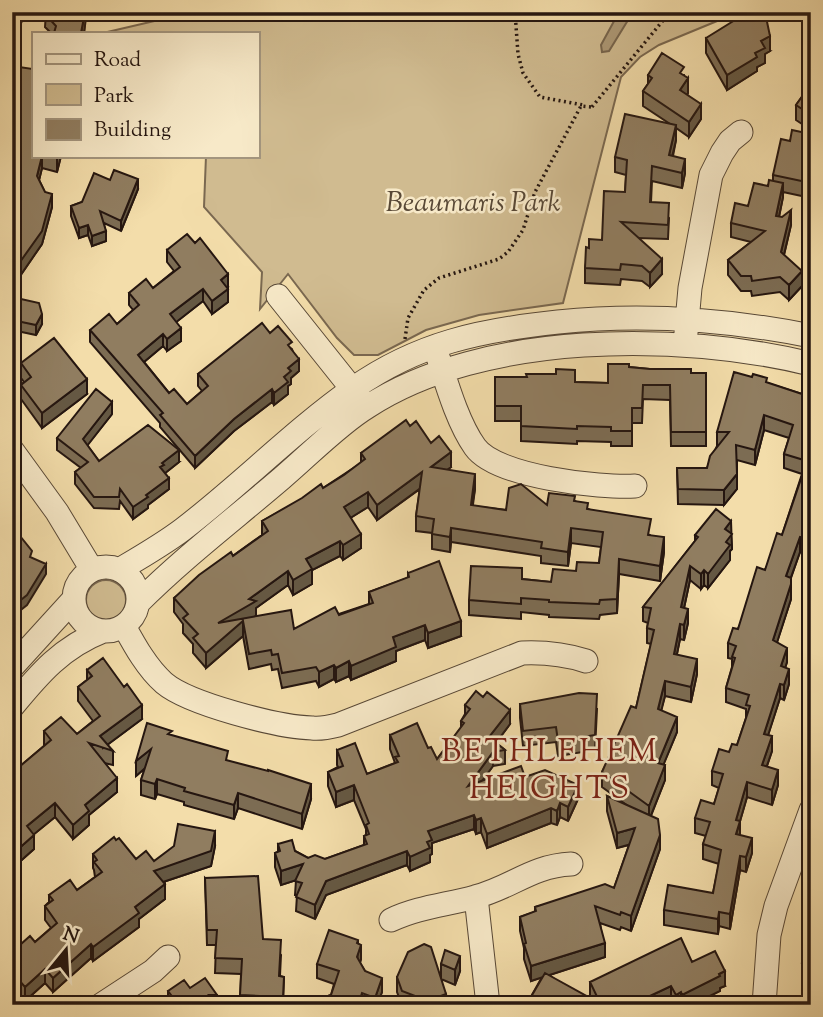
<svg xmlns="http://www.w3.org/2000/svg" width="823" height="1017" viewBox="0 0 823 1017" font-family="'Sorts Mill Goudy',serif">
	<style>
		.green { fill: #d0bb90; stroke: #7a6850; stroke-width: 2 }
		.water { fill: #ad9976; stroke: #77654d; stroke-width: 2 }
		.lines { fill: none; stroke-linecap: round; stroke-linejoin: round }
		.minor-casing { stroke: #584836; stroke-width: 25 }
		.path { stroke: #251610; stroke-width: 3.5; stroke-dasharray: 2 3.5; stroke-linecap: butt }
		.minor { stroke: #f7e9c8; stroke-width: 23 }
		.wall { fill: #7c6c53; stroke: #251610; stroke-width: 2 }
		.shaded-wall { fill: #655843; stroke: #251610; stroke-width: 2 }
		.building { fill: #907d60; stroke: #251610; stroke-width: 2 }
		.labels { text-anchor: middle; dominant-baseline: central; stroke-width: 5; stroke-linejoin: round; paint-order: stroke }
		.park-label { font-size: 28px; font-style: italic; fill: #584836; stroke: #f7e9c8 }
		.quarter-label { font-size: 32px; letter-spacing: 2px; fill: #7a1f14; stroke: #f7e9c8 }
	</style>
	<rect width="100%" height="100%" fill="#f3ddaa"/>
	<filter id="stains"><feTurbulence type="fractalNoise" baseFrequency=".00286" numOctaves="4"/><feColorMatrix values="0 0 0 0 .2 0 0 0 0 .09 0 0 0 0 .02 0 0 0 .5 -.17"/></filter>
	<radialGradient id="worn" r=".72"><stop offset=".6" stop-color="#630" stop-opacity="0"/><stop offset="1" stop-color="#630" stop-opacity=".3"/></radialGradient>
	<path class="green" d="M193,12H739L659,45L640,57L621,77L563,303L479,315L426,330L378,355H354L337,338L288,274L260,309L262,272L204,207L206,156H257V33H103Z
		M86 600a20 20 0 1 1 40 0a20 20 0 1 1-40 0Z"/>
	<path class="water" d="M619,12H633L609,51L602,52L601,45Z"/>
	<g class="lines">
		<g class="minor-casing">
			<path id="minor" d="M12,16L13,12
				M278,296L361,400
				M686,333L690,288L711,175L722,153L730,141L741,132
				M438,357C447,385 458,423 475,447C496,477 600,488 635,486
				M12,450L57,512L92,570
				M74 599a32 32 0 1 1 64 0a32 32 0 1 1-64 0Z
				M119,570C141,557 162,545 182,530C241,485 293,431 354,388C418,343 481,330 558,322C644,313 726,319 811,336
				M138,603C183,558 233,520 282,478C308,456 339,424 367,407C483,331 681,332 811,364
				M124,626C135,646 147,668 164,683C189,704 278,727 312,728C320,729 330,727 338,725L522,653C545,652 564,654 586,661
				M12,667L73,600
				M12,707C39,674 62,647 103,631
				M476,897L488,1005
				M391,920C418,907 446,905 475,897C511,888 531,866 571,864
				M101,1005L153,971L168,957
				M764,1005L769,935L776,906L811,810"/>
		</g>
		<path class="path" d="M515,12L518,54L523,73L540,97L583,105
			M592,107L670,12
			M405,339L408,318L424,290L439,278L499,259L508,252L523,230L535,192L581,106L592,107"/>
		<use href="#minor" class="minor"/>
	</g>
	<path class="wall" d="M46,12H86L84,33H51L45,27Z
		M805,12H811V18H805Z
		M706,38L770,51L765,54V63L757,67V71L727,90L706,53Z
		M811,62V130L796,120V105L806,91V87L804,85V71Z
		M12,69L33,156H61L57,172L42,168L39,180L52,207L42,244L20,276L12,270Z
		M648,75H684L688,93L687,94L701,119L689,137L676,128V140L673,156L685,173L682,188L652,181L651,202L669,218L668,239L638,238L662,274L650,287L642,281L621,279L620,285L585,283V268L589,248L602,240L625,192L626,175L615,172V157L670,124L643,106V91L648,84Z
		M811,134V198L783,192V197L779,217L791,225L784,255L802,286L789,300L780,292L752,296L751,291H741L728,275V260L751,242L731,237V223L773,180V175L790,141Z
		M110,180L138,189L121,231L104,223L106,241L92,246L88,235L79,238L71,216V206L82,202Z
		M167,250L228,287L227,288L228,302L212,314L203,301L176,322L181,341L167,351L163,346L144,362L169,393L187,404L202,391L198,386V374L270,333L292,349L299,371L291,378V384L288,386V394L274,405L272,402L234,431L195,468L160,427V423L90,342V330L117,324L133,310L129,305V293L153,288L174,271L167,262Z
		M12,297L42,324L36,335L12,330Z
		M21,363L87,394L42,428L21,399V385L24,382L21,378Z
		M629,367L691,373H706V446H671L670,400L643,399L642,423H632V446H611V442L577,441V444L521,441V421H495V377L575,382L608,383Z
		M767,383L802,394L811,392V555L800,552L791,578V599L777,642L787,662L785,668L789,684L784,700L780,698L768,735L772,751L767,766L778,785L772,805L747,797L740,821V835L752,853L746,872L740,870L730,929L719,926L718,934L664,925V910L713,893L719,864L703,859V844L706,836L695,833V818L714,804L719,788L712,785V771L737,745L746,718V709L726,702V688L732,667V659L728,658V643L738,629L765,570L782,535L802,474L784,468V454L789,438L764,430L755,465L737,460V489L724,505L678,504L677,468H707L717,446V432Z
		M112,414L87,445L99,461L179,462L165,473L169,489L148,505V508L133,519L120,501L119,509L94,508L75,484V472L81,468L57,450V438Z
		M410,426L431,443L451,467L447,470L475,489L472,506L506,510L575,501L588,509L650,535L664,552L660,581L619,574L617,613L600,615L599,619L549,617V615L521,612V619L469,615V600L522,579L551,582L576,571L599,563L601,547L571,543L568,566L541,563V556L451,542L450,552L432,549V533L416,531V516L420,489L377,520L368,507L350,518L361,548L343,560L340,556L312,570V584L293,595L288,585L256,608V616L294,629L369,604V592L408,578V573L461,636L428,648L425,640L396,651V661L351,680L349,676L336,682L334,679L319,687L316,681L282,688L278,669L272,670L271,664L249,669L243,636L206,668L193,653V644L183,633V624L174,612V598L262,535V521L323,488L361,463V453Z
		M731,533L732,549L730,551V560L708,588L704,585L701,589L690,580L684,608L688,623L684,640L680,639L677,654L697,674L691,702L665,696L661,710L677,732L663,765L665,780L651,816L660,849L631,931L621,927L620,930L600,923L605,957L549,975L590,1005H528V1002L542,977L531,981L524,959V948L520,931V917L535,912V907L614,888L629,845L617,848L607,811V796L628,806L602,787V772L636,708L651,644L647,643V628L648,623L643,621V607L695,541V535Z
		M87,670L142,719L107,745L113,751V765L104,763L117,792L89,815V825L73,839L55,817L34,834V849L16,865L12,860V773L44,746V731L77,734L93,721L78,701V687L87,680Z
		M520,704L597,709L595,750L558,756L556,742L523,746L520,718Z
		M465,705L510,724L496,743L505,750V764L493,766L483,780L525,777L578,799L568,821L560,817L557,825L551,823L487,848L481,832L476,834L474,829L432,843V854L430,855V862L410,871L407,865L326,895L315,919L296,911L297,895H295L296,880L281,885L275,867V853L278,852V844L295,851L308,858L325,859L364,845V836L366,835V829L354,800L336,807L328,786V772L338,767L337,765V750L367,774L395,763L390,749V735L428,748L437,759L461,728V721L465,714Z
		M172,736L311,799L302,829L238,808L234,819L184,805V802L157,794L155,799L141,795V780L145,768L136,776Z
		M215,846L211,866L163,882L165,899L139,919V927L93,961L91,958L53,992L45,983L25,1001L18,994L12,999V933L21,944L35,942L51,928L45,920V906L49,902V895L77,890L95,877L94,870L93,868V854L154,861Z
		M205,878L263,939L281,955L280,976L284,977L283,1005H240L241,974L215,973L216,945H207Z
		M811,933V983L802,978V963L807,955V939Z
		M358,944L361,959L360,963L365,971L382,992L377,1005H300L331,995L334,984L317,978V964Z
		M692,962L725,986L720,988V991L692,1005H673L671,1001L663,1005H594L590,997V982Z
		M441,964L460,971L455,985L441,979L446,1005H402L397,992V977L441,978Z
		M190,988L217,995V1005L168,1004V991Z"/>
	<path class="shaded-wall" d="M85,12H86V18L84,33H81Z
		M770,36V51L765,54V63L757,67V71L727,90V75L755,53L761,41Z
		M688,78V93L680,105V90Z
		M701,104V119L689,137V122Z
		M676,125V140L669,170V155Z
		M42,156V168L37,189V176Z
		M57,156H61L57,172Z
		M685,159V173L682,188V173Z
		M138,179V189L121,231V221Z
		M783,183V197L776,231V216Z
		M52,194V207L42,244L20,276V262Z
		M791,210V225L781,267V252Z
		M88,225V235L79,238V228Z
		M106,231V241L92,246V236Z
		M662,259V274L650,287V273Z
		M802,271V286L789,300V285Z
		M228,274V287L221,293V280Z
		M203,289V301L170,327V314Z
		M228,289V302L212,314V301Z
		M42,314V324L36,335V325Z
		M181,328V341L167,351V339Z
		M163,334V346L138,367V355Z
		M299,359V371L291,378V384L288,386V394L274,405V393L288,368Z
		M87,379V394L42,428V413Z
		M272,389V402L234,431L195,468V456L234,419Z
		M112,402V414L83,451V439Z
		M764,415V430L755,465V450Z
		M179,450V462L164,474L160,467L162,463Z
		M451,452V467L431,482V467Z
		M422,472V487L377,520V505Z
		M475,474V489L471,520V505Z
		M737,474V489L724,505V490Z
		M169,478V489L148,505V508L133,519V507L146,495Z
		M368,492V507L344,522V507Z
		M731,521L732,549L730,551V560L708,588V574L725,529Z
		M451,528V542L450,552V537Z
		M571,528V543L568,566V552Z
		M361,534V548L343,560V545Z
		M664,537V552L660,581V566Z
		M800,537V552L786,591V576Z
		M340,541V556L312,570V584L293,595V580L306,559Z
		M619,559V574L617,613V599Z
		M46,564V574L27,605L12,617V607Z
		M690,566V580L681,622V607Z
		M704,570V585L701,589V574Z
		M288,571V585L256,608V616L243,623V636L206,668V653L218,623L249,599Z
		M791,584V599L773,655V640Z
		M688,609V623L684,640V625Z
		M461,621V636L428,648V633Z
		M680,624V639L674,668V654Z
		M425,625V640L396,651V661L351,680V666L393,637Z
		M787,648V662L781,681V666Z
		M697,659V674L691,702V687Z
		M349,661V676L336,682V668Z
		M334,665V679L319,687V672Z
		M789,669V684L784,700V685Z
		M665,681V696L658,724V709Z
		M780,684V698L764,748V734Z
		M142,705V719L103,748L100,736Z
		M510,710V724L489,752V737Z
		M677,717V732L658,778V763Z
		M772,736V751L762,780V765Z
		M151,749V763L136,776V761Z
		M493,752V766L468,800V786Z
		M665,765V780L649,820V806Z
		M778,770V785L772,805V790Z
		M117,778V792L89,815V825L73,839V825L85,805Z
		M157,779V794L155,799V784Z
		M747,782V797L736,835V820Z
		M311,784V799L302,829V814Z
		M354,785V800L336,807V792Z
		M578,785V799L568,821V807Z
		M238,793V808L234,819V805Z
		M55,803V817L27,840V826Z
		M560,803V817L557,825V811Z
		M551,808V823L487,848V834Z
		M474,815V829L432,843V854L430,855V862L410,871V857L428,831Z
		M481,818V832L476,834V820Z
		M740,821V836L736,834Z
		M635,828V843L617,848V833Z
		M215,831V846L211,866L154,885V871Z
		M34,835V849L16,865V851Z
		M660,835V849L631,931V916Z
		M752,838V853L746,872V857Z
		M407,851V865L326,895L315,919V905L326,881Z
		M740,856V870L730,929V914Z
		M303,864V878L281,885V871Z
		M165,884V899L139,919V927L93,961V947L135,907Z
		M719,912V926L718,934V919Z
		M358,940V953L361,945V959L357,971Z
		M605,943V957L531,981V966Z
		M91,944V958L53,992V978Z
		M460,956V971L455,985V970Z
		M45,969V983L25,1001V987Z
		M725,971V986L720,988V991L692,1005H682V995Z
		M382,978V992L377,1005H375V998Z
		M18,979V994L12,999V985Z
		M671,986V1001L663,1005H635V1003Z
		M681,992V1005H676V995Z
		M362,993V1005H358Z
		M446,994V1005H428V1001Z
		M633,1000V1005H624Z"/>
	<path class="building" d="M46,12H85L81,33H54L56,26L45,14Z
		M748,12H756L758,15L766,17L770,36L761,41L765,48L755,53L757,57L727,75L706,38Z
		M662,53L684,67L680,73L688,78L680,90L701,104L689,122L643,91L652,78L648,75Z
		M811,62V83L806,80L810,74L804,71Z
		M19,67L33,69V156H42L37,176L45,192L52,194L42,231L20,262L12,257V160L15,148L12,147V69Z
		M811,84V115L796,105Z
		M625,114L676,125L669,155L685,159L682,173L652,166L650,202L669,203L668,225L621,222L662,259L650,273L642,266L621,264L620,270L585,268L586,247L589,248V239L602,240L604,191L625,192L627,160L615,157Z
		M792,130L811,134V183L773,175L781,139L790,141Z
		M114,170L138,179L121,221L100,211L106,231L92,236L88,225L79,228L71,206L82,202L94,173L110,180Z
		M769,180L783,183L776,216L782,217L791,210L781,252L802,271L789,285L780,277L752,281L751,276H741L728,260L765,231L731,223L735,203L748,206L754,183L768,186Z
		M187,234L195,243L200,238L228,274L221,280L228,289L212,301L203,289L170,314L181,328L167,339L163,334L138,355L169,393L174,389L187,404L208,386L198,374L262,323L270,333L278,326L292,342L288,345L299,359L288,368L291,371L284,377L288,382L274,393L272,389L234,419L195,456L160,415L163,413L90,330L109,314L117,324L139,305L129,293L146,279L153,288L180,267L167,250Z
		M12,297L39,303L42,314L36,325L12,320Z
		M54,338L87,379L42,413L21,385L31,377L21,363Z
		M608,364H629V367L650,369H691V373H706V432H671L670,385H643L642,408H632V431H611V427L577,426V429L521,426V406H495V377H527L526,374H556V369L575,370V382L608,383Z
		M734,372L752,377L753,374L767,378L766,382L802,394L804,390L811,392V540L800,537L786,576L791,578V584L773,640L787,648L781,666L789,669L784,685L780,684L764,734L772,736L762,765L778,770L772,790L747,782L736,820L740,821L736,834L752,838L746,857L740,856L730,914L719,912L718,919L664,910L668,885L713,893L721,850L703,844L710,822L695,818L701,800L714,804L723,774L712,771L719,749L729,752L732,744L737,745L750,706L746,705L749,695L726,688L735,658L732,657L736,646L728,643L733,628L738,629L757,567L765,570L777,533L782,535L807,461L784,454L793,425L764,415L755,450L736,445L737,474L724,490L678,489L677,468H707L710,456L729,432H717Z
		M96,389L112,402L83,439L99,461L148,425L179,450L162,463L164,465L160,467L169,478L146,495L148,497L133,507L120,489L119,497H94L75,472L88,462L57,438Z
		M406,420L410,426L416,421L431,443L439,436L451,452L431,467L475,474L471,505L506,510L509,488L521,484L547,505L549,493L575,496L574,501L588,503L587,509L651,519L648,535L664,537L660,566L619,559L617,599L600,600L599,604L549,602V600L521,598V604L469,600L471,566L522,568V579L551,582L553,569L576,571L577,562L599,563L603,532L571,528L568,552L541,548L542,542L451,528L450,537L432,534L434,519L416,516L422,472L377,505L368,492L344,507L361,534L343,545L340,541L306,559L312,569L293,580L288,571L249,599L256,601L218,623L291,610L294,629L335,607L339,615L373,603L369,592L409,577L408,573L439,561L461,621L428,633L425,625L393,637L396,647L351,666L349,661L336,668L334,665L319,672L316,667L282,673L278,654L272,655L271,650L249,654L243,621L206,653L193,638L198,634L183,618L188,614L174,598L199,575L231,552L233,556L268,531L262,521L302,498L321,484L323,488L344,475L365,459L361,453Z
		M716,509L731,521L725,529L732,534L726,542L730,545L708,574L704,570L701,574L690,566L681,607L688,609L684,625L680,624L674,654L697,659L691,687L665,681L658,709L677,717L658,763L665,765L649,806L602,772L631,706L636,708L654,630L647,628L651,608L643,607L698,537L695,535Z
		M12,526L32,551L30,557L46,564L27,595L12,607Z
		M103,658L124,687L127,684L142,705L100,736L113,751L89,743L117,778L85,805L89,811L73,825L55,803L27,826L34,835L16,851L12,847V773L51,740L44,731L61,717L77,734L100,716L78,687L92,676L87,670Z
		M476,691L483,697L487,692L510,710L489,737L505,750L493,752L468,786L521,766L525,777L545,770L578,785L568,807L560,803L557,811L551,808L487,834L481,818L476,820L474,815L428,831L432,840L427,842L430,848L410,857L407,851L326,881L315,905L296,897L302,883L295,881L303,864L281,871L275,853L280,851L278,844L292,840L295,851L308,858L315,855L325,859L367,844L364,836L369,834L366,825L369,823L354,785L336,792L328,772L343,766L337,750L355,743L367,774L398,762L395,757L399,756L390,735L417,723L428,748L431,747L437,759L464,723L461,721L470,709L465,705Z
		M579,693L597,694L595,735L558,741L556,727L523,731L520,704Z
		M147,723L172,731L168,734L228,751L226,760L268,771V770L311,784L302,814L238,793L234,805L184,791L185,788L157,779L155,784L141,780L151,749L136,761Z
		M607,796L658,819L660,835L631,916L621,912L620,915L595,906L605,943L531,966L524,944L526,943L520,917L536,911L535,907L605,884L614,888L635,828L617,833Z
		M178,824L215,831L211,851L154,871L165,884L135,907L139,913L93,947L91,944L53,978L45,969L25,987L18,979L12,985V933L21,944L30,936L35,942L57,923L45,906L53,900L49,895L70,880L77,890L102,872L94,862L97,860L93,854L114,837L116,840L119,838L136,859L146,851L154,861L174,846Z
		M258,876L263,939L281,940L279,976L284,977L283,997L240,995L242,959L215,958L217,930H207L205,878Z
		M329,930L358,940L357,943L361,945L357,957L365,971L382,978L375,998L362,993L358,1005H300L331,995L339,971L317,964Z
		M811,933V942L807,939Z
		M681,938L692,962L715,951L725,971L719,974L720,976L682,995L681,992L676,995L671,986L635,1003L633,1000L624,1005H601L590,982Z
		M424,944L431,947L446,994L428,1001L402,991L397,977L408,952Z
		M811,949V968L802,963Z
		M445,950L460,956L455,970L441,964Z
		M545,973L590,998L586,1005H533L528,1002Z
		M205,978L217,995H209L216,1005H175L177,1003L168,991L184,980L190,988Z"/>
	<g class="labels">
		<g class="park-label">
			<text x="473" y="204">Beaumaris Park</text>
		</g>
		<g class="quarter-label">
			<text x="550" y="753">BETHLEHEM<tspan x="550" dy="37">HEIGHTS</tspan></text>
		</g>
	</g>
	<rect width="823" height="1017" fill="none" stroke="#f3ddaa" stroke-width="42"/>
	<rect x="14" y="14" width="795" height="989" fill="none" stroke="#251610" stroke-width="3.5"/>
	<rect x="21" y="21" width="781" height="975" fill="none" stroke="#251610" stroke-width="2"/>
	<rect x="32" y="32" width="228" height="126" fill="#f7e9c8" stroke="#a3957e" stroke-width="2"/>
	<rect x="46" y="54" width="35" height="10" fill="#f7e9c8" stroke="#a3957e" stroke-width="2"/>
	<text x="94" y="66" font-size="21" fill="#251610">Road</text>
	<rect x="46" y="84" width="35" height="21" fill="#d0bb90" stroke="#a3957e" stroke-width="2"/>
	<text x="94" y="102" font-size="21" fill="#251610">Park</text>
	<rect x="46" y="119" width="35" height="21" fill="#907d60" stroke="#a3957e" stroke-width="2"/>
	<text x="94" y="136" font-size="21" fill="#251610">Building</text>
	<g transform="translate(66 950) rotate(18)" stroke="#f7e9c8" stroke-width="5" paint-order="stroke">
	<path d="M0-5L12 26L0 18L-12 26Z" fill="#251610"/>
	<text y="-10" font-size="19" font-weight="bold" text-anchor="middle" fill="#251610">N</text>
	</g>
	<rect width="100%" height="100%" filter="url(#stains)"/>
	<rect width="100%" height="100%" fill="url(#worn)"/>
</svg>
